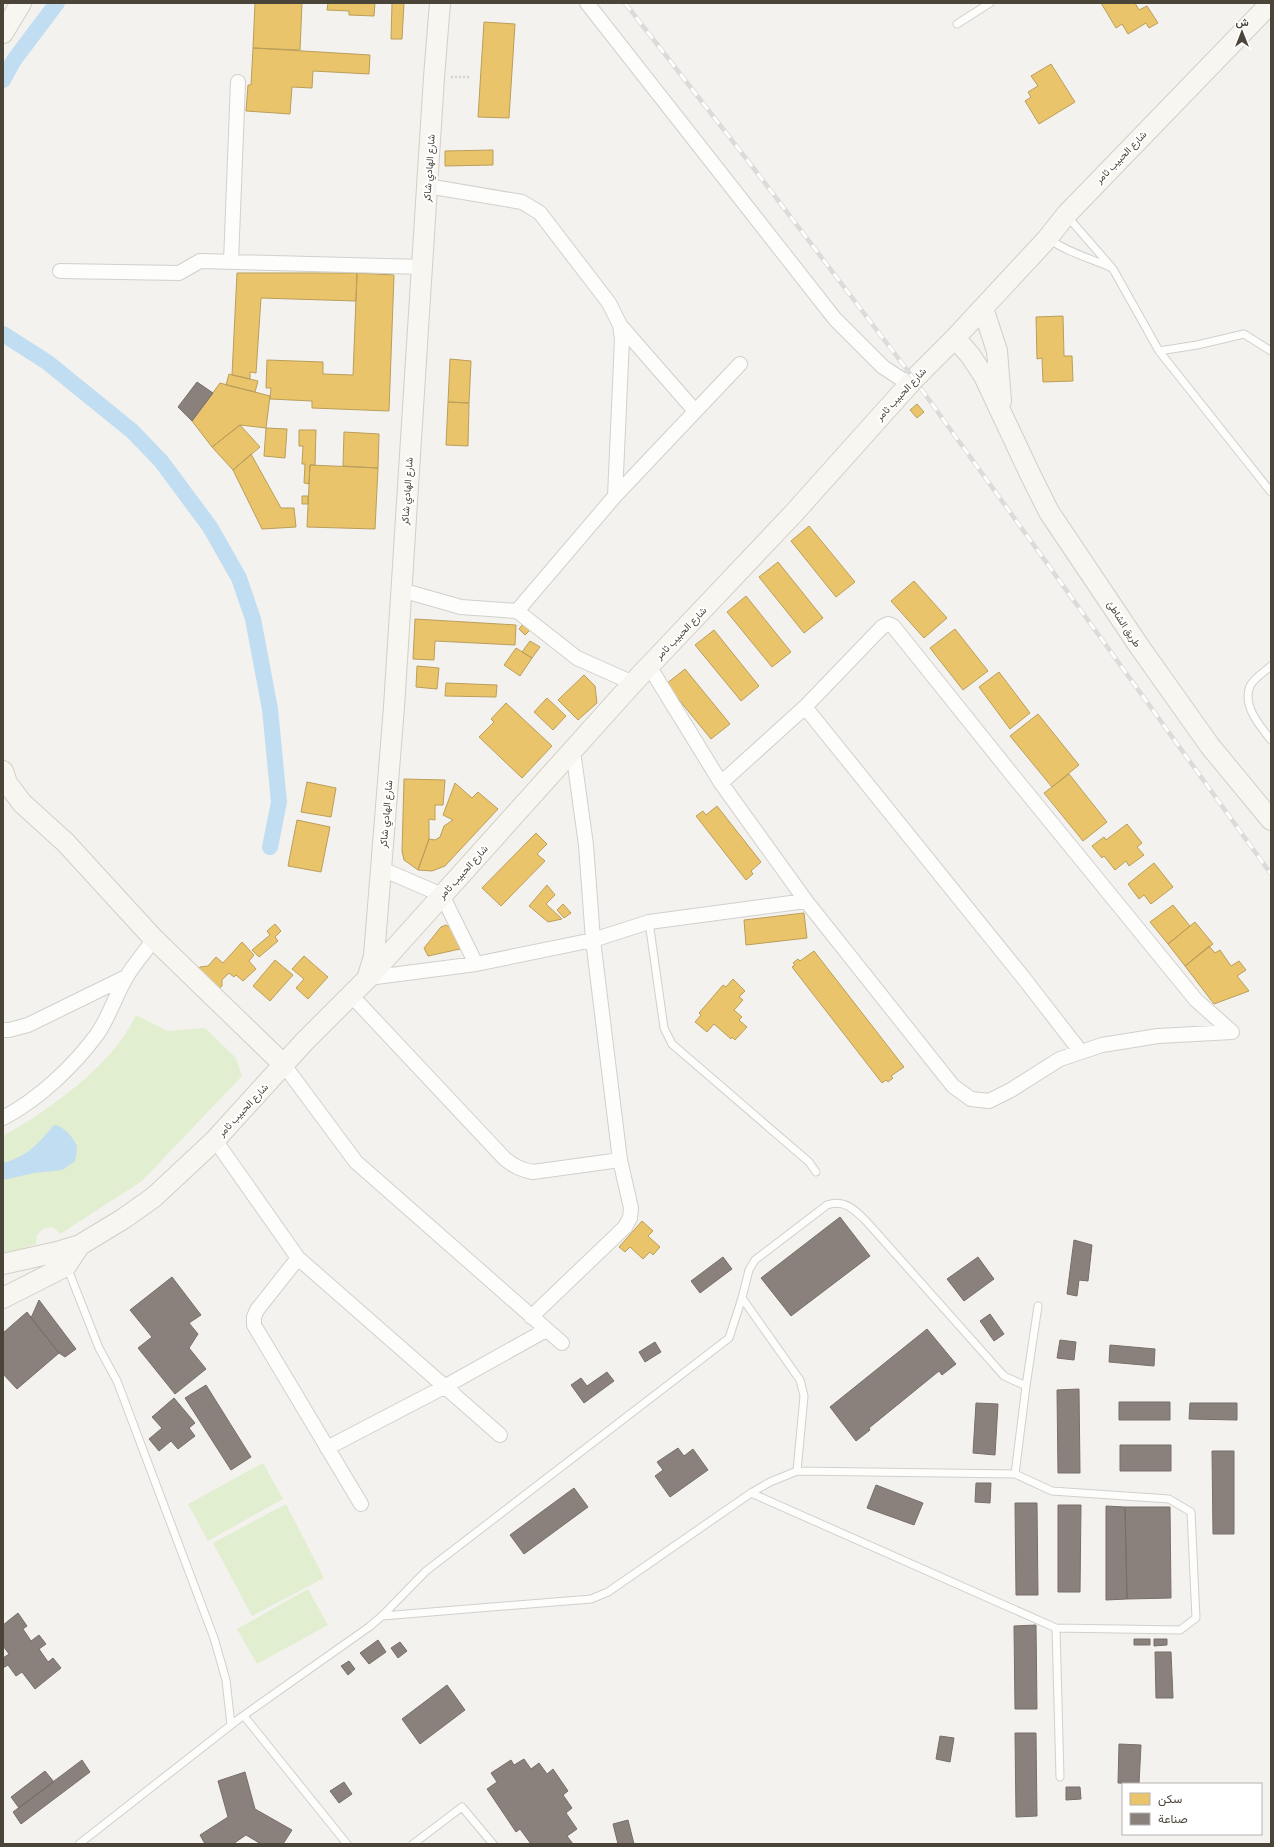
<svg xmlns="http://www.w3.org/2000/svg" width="1274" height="1847" viewBox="0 0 1274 1847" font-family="'Roboto Condensed',Vazirmatn,sans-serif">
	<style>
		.green { fill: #e1eecf }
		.water { fill: #c0ddf1 }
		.homes { fill: #e9c46a; stroke: #ba9e5b }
		.industry { fill: #8a817c; stroke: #776f68 }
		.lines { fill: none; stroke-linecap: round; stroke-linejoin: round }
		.canal { stroke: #c0ddf1; stroke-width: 16 }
		.lane-casing { stroke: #d2d0cb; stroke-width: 9 }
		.street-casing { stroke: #d2d0cb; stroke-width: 16 }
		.secondary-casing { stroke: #d3cfc5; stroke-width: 22 }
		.path { stroke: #d3d2cc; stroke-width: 2.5; stroke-dasharray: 2 2; stroke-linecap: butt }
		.lane { stroke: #fdfdfc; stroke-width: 7 }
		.street { stroke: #fdfdfc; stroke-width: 14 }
		.secondary { stroke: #f7f6f1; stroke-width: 20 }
		.rail-casing { stroke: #dbdbda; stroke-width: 4.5 }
		.rail { stroke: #fff; stroke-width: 3; stroke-dasharray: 9; stroke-linecap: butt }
		.labels { text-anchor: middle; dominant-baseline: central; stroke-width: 4; stroke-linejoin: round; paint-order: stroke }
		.street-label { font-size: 10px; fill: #4b4439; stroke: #fff }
	</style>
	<rect width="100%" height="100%" fill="#f4f2ee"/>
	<path class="green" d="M136,1015L167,1031L205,1028L236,1058L242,1076L142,1181L60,1234L53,1227L43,1229L37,1235L36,1244L3,1255V1136C51,1109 113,1065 136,1015Z
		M263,1463L283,1499L208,1541L188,1504Z
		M286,1504L324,1578L252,1616L213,1543Z
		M308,1589L328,1625L257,1664L237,1629Z"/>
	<path class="water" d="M54,1125C62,1125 73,1137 76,1144C78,1149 76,1156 75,1161L62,1170L34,1173L3,1180V1163C28,1156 38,1144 54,1125Z"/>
	<path class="homes" d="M255,3H302L300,50L253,48Z
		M328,3H375L374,16L349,15V11L327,10Z
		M392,3H404L402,39H391Z
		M1101,3H1135L1139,10L1147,6L1158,23L1149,28L1146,23L1128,34L1122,24L1116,28Z
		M484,22L515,24L509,118L478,117Z
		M253,48L370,55L369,74L313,71L312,88L292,87L290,114L246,111L248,85H251Z
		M1051,64L1075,102L1039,124L1025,101L1031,97L1028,92L1038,86L1031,76Z
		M493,150V165L445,166V151Z
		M237,273H357L356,301L261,298L256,373L250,372V379L232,375Z
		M357,273L394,275L389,411L312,408V401L270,399L271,388H266L267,360L323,362V374L353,375Z
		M1063,316L1064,356H1072L1073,381L1043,382L1042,358L1037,359L1036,317Z
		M450,359L471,361L469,403L448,402Z
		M229,374L258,381L255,392L226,385Z
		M220,383L270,396L266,428L240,425L212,447L192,421Z
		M448,402L469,403L468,446L446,445Z
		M917,404L924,412L917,418L910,410Z
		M240,425L260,447L233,470L212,447Z
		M266,428L287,429L285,458L264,456Z
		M299,430H316L315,465H310L309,484L304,483L305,464H302L303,446H299Z
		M344,432L379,434L378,468L343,466Z
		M251,454L281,508H294L296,527L262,529L233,470Z
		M310,465L378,468L375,529L307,527Z
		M302,496H308V504H302Z
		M809,526L855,582L836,597L791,541Z
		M778,562L823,618L804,633L759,577Z
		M914,581L947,618L924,638L891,601Z
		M746,596L791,652L772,667L727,612Z
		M415,619L516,625L515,645L435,641L434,660L413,659Z
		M523,624L530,630L525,635L519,629Z
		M955,629L988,671L963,690L930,648Z
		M714,630L759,686L741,701L695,645Z
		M530,641L540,647L532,658L522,652Z
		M516,648L532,658L520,676L504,665Z
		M417,666L439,668L437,689L416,687Z
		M685,669L730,724L711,739L666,684Z
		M999,672L1030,713L1010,729L979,687Z
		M584,675L595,686L597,703L578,720L558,700Z
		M446,683L497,685L496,697L445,696Z
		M547,698L566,716L553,730L534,712Z
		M506,703L552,746L522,778L479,737L494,722L491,719Z
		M1038,714L1079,765L1052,787L1010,736Z
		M1069,774L1107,822L1083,841L1044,793Z
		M404,779L445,780L443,805H435V820L429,819V839L418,870L404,860L402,851Z
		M307,782L336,788L331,817L301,812Z
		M455,783L472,798L478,792L498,809L445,866L432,871L418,870L429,839L435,840L440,837L444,826L453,820L443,815Z
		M717,806L761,862L751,871L753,874L746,880L696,816L703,811L706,815Z
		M297,820L330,827L321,872L288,866Z
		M1127,824L1142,843L1137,847L1144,855L1129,866L1126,861L1115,870L1104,856L1102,858L1092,846L1104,837L1106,840Z
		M536,833L547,844L537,854L545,861L501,906L482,888Z
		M1154,863L1173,887L1151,904L1144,895L1139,899L1128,884Z
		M547,885L555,895L546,904L562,919L548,922L529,906Z
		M563,904L571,913L564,918L557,910Z
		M1173,905L1190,926L1168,944L1150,922Z
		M804,913L807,938L746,945L744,920Z
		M1195,922L1213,944L1185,966L1168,944Z
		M275,924L281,931L275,937L278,941L259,957L252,950L270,935L267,931Z
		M446,925L452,929L460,949L428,956L424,948L441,927Z
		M242,942L254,955L249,961L256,969L243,981L236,975L234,977L229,973L222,980V986L217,990L194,974L200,967L208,966L216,957L223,963Z
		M1209,946L1215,953L1220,950L1231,966L1239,961L1246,970L1237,976L1249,991L1214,1004L1185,966Z
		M814,951L904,1067L891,1076L893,1078L888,1082L886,1080L882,1083L792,967L795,965L793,963L798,959L800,961Z
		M304,956L328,977L308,999L296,988L304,979L292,969Z
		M275,960L293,975L270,1001L253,986Z
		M733,979L745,991L739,997L743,1000L734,1010L742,1017L739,1020L747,1027L735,1040L732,1037L731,1039L714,1024L707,1032L695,1022L701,1015L699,1013L723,985L726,987Z
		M642,1221L653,1231L648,1236L660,1247L653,1255L650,1252L643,1259L630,1247L625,1252L619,1247Z"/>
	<path class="industry" d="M197,382L213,393L192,421L178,407Z
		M840,1217L870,1256L791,1316L761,1278Z
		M1074,1240L1092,1245L1088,1281L1079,1280L1077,1296L1067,1294Z
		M723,1257L732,1269L700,1293L691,1281Z
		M978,1257L994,1279L964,1301L947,1279Z
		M172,1277L201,1315L189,1323L198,1334L189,1348L206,1369L175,1394L138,1348L152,1337L130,1310Z
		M39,1300L76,1349L65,1357L59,1353L31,1318Z
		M27,1312L59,1353L17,1389L3,1374V1333Z
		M990,1314L1004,1334L994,1341L980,1321Z
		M927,1329L956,1364L942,1375L939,1371L869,1428L870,1430L856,1441L830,1407Z
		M1060,1340L1076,1342L1074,1360L1057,1358Z
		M655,1342L661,1352L645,1362L639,1352Z
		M1110,1345L1155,1349L1154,1366L1109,1362Z
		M607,1372L614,1381L584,1403L571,1385L581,1378L587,1386Z
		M206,1385L251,1457L231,1470L185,1398Z
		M1079,1389L1080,1473H1058L1057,1390Z
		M174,1398L195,1423L189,1428L195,1436L178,1449L171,1441L159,1451L149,1439L162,1428L152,1417Z
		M1119,1402H1170V1420H1119Z
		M976,1403L998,1404L995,1455L973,1453Z
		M1190,1403H1237V1420L1189,1419Z
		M1120,1445H1171V1471H1120Z
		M678,1448L684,1456L693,1449L708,1470L670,1497L655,1476L663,1470L657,1462Z
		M1212,1451H1234V1534H1213Z
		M976,1483H991L990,1503L975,1502Z
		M876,1485L923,1503L914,1525L867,1508Z
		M574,1488L588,1507L524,1554L510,1535Z
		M1015,1503H1037L1038,1595H1016Z
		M1058,1505H1081L1080,1592H1058Z
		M1106,1506L1125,1507L1127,1599L1106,1600Z
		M1125,1507H1170L1171,1598L1127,1599Z
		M18,1613L27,1626L23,1629L31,1641L39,1635L46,1644L39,1649L48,1662L53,1658L61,1668L35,1689L22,1672L16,1676L8,1665L3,1668V1658L9,1654L3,1646V1625Z
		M1036,1625L1037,1709H1015L1014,1626Z
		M1134,1639H1150V1645H1134Z
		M1154,1639H1167V1645L1154,1646Z
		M378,1640L386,1652L369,1664L360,1653Z
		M400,1642L407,1651L398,1658L391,1648Z
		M1155,1652H1171L1173,1698H1156Z
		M349,1661L355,1669L348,1675L341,1666Z
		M447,1685L465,1710L420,1744L402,1719Z
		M1015,1733H1036L1037,1816L1016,1817Z
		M940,1736L954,1738L950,1762L936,1759Z
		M1119,1744L1141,1745L1139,1784L1118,1783Z
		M524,1759L531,1769L539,1763L547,1774L553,1769L568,1791L563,1795L572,1808L566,1813L577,1829L567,1836L573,1844H531L520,1829L516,1832L487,1789L497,1782L491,1773L511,1760L514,1765Z
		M82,1760L90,1772L21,1824L13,1812Z
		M45,1771L54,1782L19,1808L11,1797Z
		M245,1772L255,1809L292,1830L283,1844H261L246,1835L233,1844H205L200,1835L228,1817L218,1781Z
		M344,1782L352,1794L339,1803L330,1791Z
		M1066,1787H1080L1081,1799L1066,1800Z
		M628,1820L634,1844H618L613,1824Z"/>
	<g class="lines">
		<path class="canal" d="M3,80L14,60L57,3
			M3,334L47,362L132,431L161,461L210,527L239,578L253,619L270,709L279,802L270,847"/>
		<g class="lane-casing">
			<path id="lane" d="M957,24L990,3
				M1067,216L1113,269L1159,351L1271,492
				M1049,239C1067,252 1089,258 1110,267
				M1159,351L1197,345L1244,334L1271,351
				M1271,666C1264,672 1254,678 1250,686C1242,706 1260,726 1271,740
				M649,922L664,1028L672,1044L809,1162L816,1172
				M67,1267L99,1348L117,1381L214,1638L226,1680L231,1725
				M742,1298L800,1380L804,1396L797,1471
				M1015,1474L1026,1386L1038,1306
				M382,1616L591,1599L608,1592L751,1493L770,1482L797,1471L1015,1474L1052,1491L1169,1499L1191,1512L1196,1618L1180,1630L1056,1628L751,1493
				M1056,1628L1060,1777
				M244,1716L347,1844
				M79,1844L240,1718L369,1627L382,1616L426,1571L729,1338L742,1298L749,1270L755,1260L827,1205C845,1199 855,1210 867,1222L1004,1376L1026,1386
				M413,1844L462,1807L493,1844"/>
		</g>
		<g class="street-casing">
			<path id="street" d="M587,3L835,319L883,367L909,384
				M427,186L522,202L540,213L609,303L620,325L622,339L615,496
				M231,262L238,82
				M60,271L179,273L200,261L423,267
				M620,325L695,411
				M401,590L461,607L517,611L577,658L633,683
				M517,611L615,496L740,364
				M649,666L721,783L806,901L953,1086L971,1099L989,1101L1011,1090L1060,1059L1102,1045L1158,1036L1232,1032
				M805,707L1022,976L1081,1052
				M721,783L805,707L882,627L888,624L893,626L1014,777L1196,1000L1232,1032
				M382,869L442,895L476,964
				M368,978L476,964L593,940L649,922L806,901
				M350,994L505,1159C514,1166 521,1170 533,1172L620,1160
				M3,1030H9L28,1025L126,977
				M284,1065L356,1162L562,1343
				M3,1118C39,1099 74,1066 98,1033C110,1015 116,994 127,976C135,963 145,952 154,939
				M215,1140L298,1258L500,1435
				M298,1258L257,1310L254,1317V1325L361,1504
				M531,1317L625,1227L630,1218L631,1208L620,1160L593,940L586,845L573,751
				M327,1448L444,1387L546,1330"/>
		</g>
		<g class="secondary-casing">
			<path id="secondary" d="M3,33L21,3
				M983,308L997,351L1001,401
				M955,338L970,355L984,376L1030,474L1049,512L1139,646L1210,746L1271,820
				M3,771L7,783L22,803L66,843L154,939L284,1065
				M368,976L374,956L394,707L434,77L440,3
				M3,1264L57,1252L80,1245L123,1219L154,1197L215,1140L304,1042L368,978L633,683L794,513L914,379L955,338L1047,239L1066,215L1271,3
				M3,1298L66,1266L80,1245"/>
		</g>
		<path class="path" d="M451,77H469"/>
		<use href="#lane" class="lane"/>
		<use href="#street" class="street"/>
		<use href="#secondary" class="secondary"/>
		<g class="rail-casing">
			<path id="rail" d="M625,3L755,170L914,379L1271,874"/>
		</g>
		<use href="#rail" class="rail"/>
	</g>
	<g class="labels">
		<g class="street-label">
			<text transform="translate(1121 157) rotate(-46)">شارع الحبيب ثامر</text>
			<text transform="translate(429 168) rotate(-86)">شارع الهادي شاكر</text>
			<text transform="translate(901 394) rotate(-47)">شارع الحبيب ثامر</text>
			<text transform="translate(407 491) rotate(-86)">شارع الهادي شاكر</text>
			<text transform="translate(1124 624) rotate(57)">طريق الشاطئ</text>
			<text transform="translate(681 633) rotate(-46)">شارع الحبيب ثامر</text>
			<text transform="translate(386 814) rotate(-85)">شارع الهادي شاكر</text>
			<text transform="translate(463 872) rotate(-48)">شارع الحبيب ثامر</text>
			<text transform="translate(243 1110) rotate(-47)">شارع الحبيب ثامر</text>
		</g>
	</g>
	<rect width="1274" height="1847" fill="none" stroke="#4b4439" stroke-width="8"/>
	<rect x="1122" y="1783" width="140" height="52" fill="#ffffff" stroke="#b7b4b0"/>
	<rect x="1130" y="1793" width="20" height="12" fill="#e9c46a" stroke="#b7b4b0"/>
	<text x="1158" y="1803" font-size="12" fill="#4b4439">سكن</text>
	<rect x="1130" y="1813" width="20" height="12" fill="#8a817c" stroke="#b7b4b0"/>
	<text x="1158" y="1823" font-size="12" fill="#4b4439">صناعة</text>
	<g transform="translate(1242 32)" stroke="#ffffff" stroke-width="3" paint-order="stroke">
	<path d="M0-3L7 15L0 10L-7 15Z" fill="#4b4439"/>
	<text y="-6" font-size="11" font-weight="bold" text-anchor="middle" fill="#4b4439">ش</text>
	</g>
</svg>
